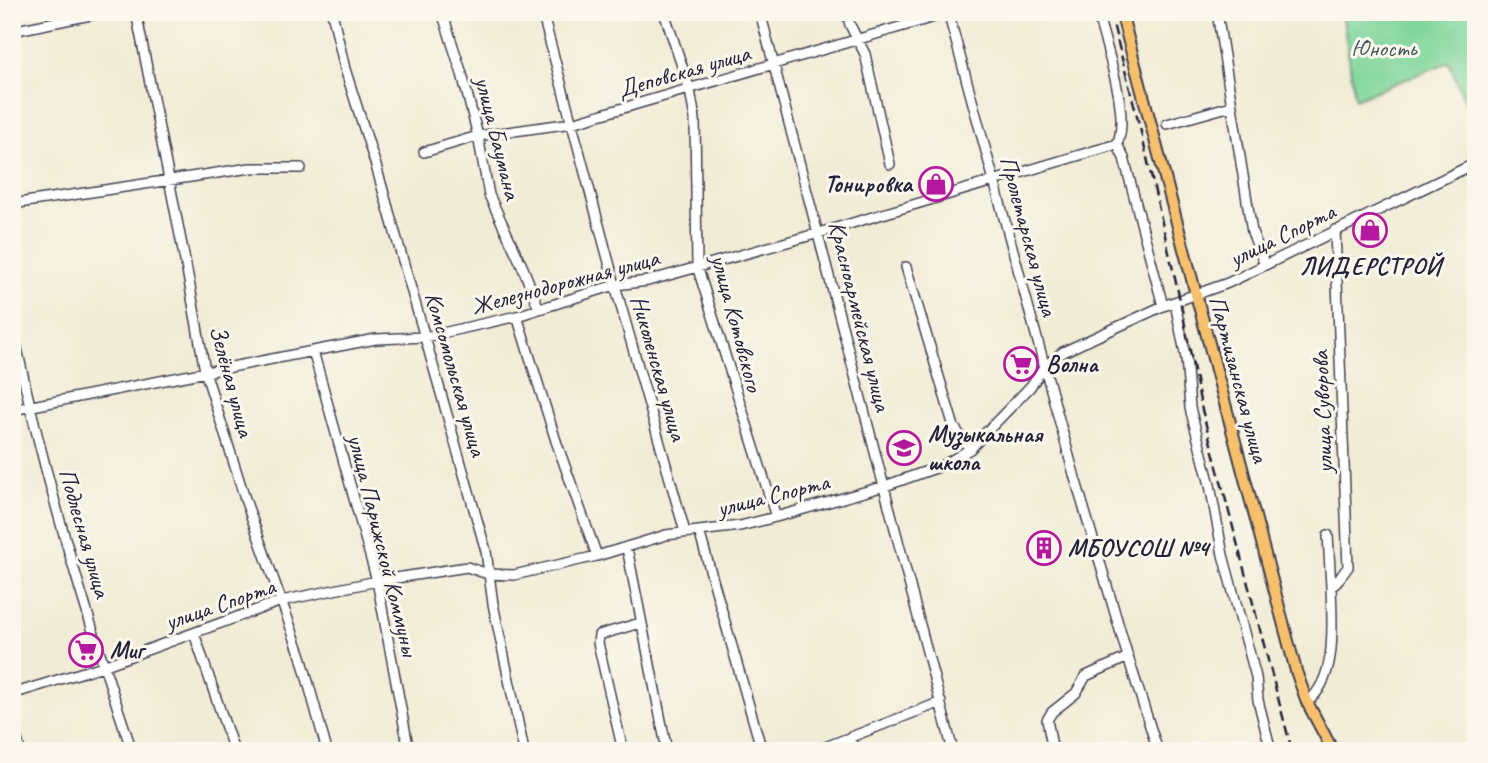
<svg xmlns="http://www.w3.org/2000/svg" width="1488" height="763" viewBox="0 0 1488 763" font-family="Caveat,sans-serif">
	<style>
		.green { fill: #7fd69b; stroke: #507c6b; stroke-width: 2 }
		.lines { fill: none; stroke-linecap: round; stroke-linejoin: round }
		.minor-casing { stroke: #414052; stroke-width: 12 }
		.major-casing { stroke: #414052; stroke-width: 14 }
		.minor { stroke: #fff; stroke-width: 9 }
		.major { stroke: #f7c06c; stroke-width: 10 }
		.rail { stroke: #22223b; stroke-width: 2.5; stroke-dasharray: 10 5; stroke-linecap: butt }
		.labels { text-anchor: middle; dominant-baseline: central; stroke-width: 6; stroke-linejoin: round; paint-order: stroke }
		.park-label { font-size: 24px; fill: #3e5858; stroke: #fbf7ec }
		.street-label { font-size: 24px; fill: #22223b; stroke: #fbf7ec }
		.poi-label { font-size: 24px; font-weight: bold; fill: #22223b; stroke: #fbf7ec; text-anchor: start }
	</style>
	<rect width="100%" height="100%" fill="#fbf7ec"/>
	<filter id="ink" filterUnits="userSpaceOnUse"><feTurbulence type="fractalNoise" baseFrequency=".0143" numOctaves="2"/><feDisplacementMap in="SourceGraphic" scale="14" xChannelSelector="R" yChannelSelector="G"/><feConvolveMatrix kernelMatrix="1 2 1 2 8 2 1 2 1" color-interpolation-filters="sRGB"/></filter>
	<filter id="wash" filterUnits="userSpaceOnUse"><feTurbulence type="fractalNoise" baseFrequency=".00686" numOctaves="4" result="noise"/><feDisplacementMap in="SourceGraphic" scale="28" xChannelSelector="R" yChannelSelector="G"/><feGaussianBlur stdDeviation="1.57" result="paint"/><feColorMatrix in="noise" values="0 0 0 0 0 0 0 0 0 0 0 0 0 0 0 0 0 1.4 0 .05"/><feComposite in="paint" operator="in"/></filter>
	<g filter="url(#wash)">
		<rect width="100%" height="100%" fill="#f1ecd5"/>
		<path class="green" d="M1342,12H1476V99L1475,97L1465,101L1449,62L1355,99Z"/>
	</g>
	<g filter="url(#ink)">
		<g class="lines">
			<g class="minor-casing">
				<path id="minor" d="M136,12L189,281L205,371L246,502L301,656L327,751
					M332,12L345,69L376,166L486,551L493,604L524,751
					M442,12L462,74L478,136L489,195L523,268L539,309
					M542,12L615,285L685,532
					M664,12L690,90L695,119L697,266L776,517
					M760,12L953,751
					M847,12L850,25L865,54L890,164
					M948,12L1075,478L1128,657L1158,751
					M1097,12C1105,44 1131,115 1117,144L1124,158L1163,306
					M1217,12L1252,232L1265,265
					M12,31L105,12
					M1167,124L1231,106
					M424,152L478,136L572,123L951,12
					M12,204L250,168H301
					M906,267L954,427L970,449
					M1175,303L1186,358L1190,408L1210,485L1223,555L1256,677L1258,700L1271,751
					M517,316L556,441L597,556
					M12,324C41,468 85,611 132,751
					M313,351L377,581L409,751
					M12,410L313,351L376,339L425,337L517,316L615,285L648,281L819,233L1117,144
					M699,531L762,751
					M1328,535L1331,587
					M627,548L667,751
					M194,633L234,751
					M12,694L103,666L281,601L377,581L467,567L488,574L514,575L597,556L666,535L740,526L776,517L885,486L944,465L970,449L1030,387L1044,367L1063,352L1163,306L1228,283L1476,163
					M1307,702C1338,679 1332,622 1331,587L1336,583L1348,567L1335,230
					M12,720L20,751
					M850,737L854,751
					M623,751L598,643L599,635L640,623
					M815,751L941,702
					M1053,751L1047,720L1052,712L1076,693L1086,676L1128,657"/>
			</g>
			<g class="major-casing">
				<path id="major" d="M1121,12L1296,671L1307,702L1333,751"/>
			</g>
			<use href="#minor" class="minor"/>
			<use href="#major" class="major"/>
			<path class="rail" d="M1110,12L1141,132L1180,300L1201,406L1292,751"/>
		</g>
	</g>
	<defs>
		<g id="shop-ring" transform="scale(1.75)"><circle r="9.5" fill="#fbf7ec" stroke="#b5179e" stroke-width="1.5"/><path d="M-5-2.5h2.3a2.7 3.5 0 0 1 5.4 0H5L5.5 6h-11ZM-1.5-2.5h3a1.5 2.3 0 0 0-3 0Z" fill="#b5179e"/></g>
		<g id="supermarket-ring" transform="scale(1.75)"><circle r="9.5" fill="#fbf7ec" stroke="#b5179e" stroke-width="1.5"/><path d="M-6-5.5h2.5l.6 2H6L4.5 2H-2.5L-4.4-4H-6ZM-1.5 3.2a1.3 1.3 0 1 0 .1 0ZM3 3.2a1.3 1.3 0 1 0 .1 0Z" fill="#b5179e"/></g>
		<g id="school-ring" transform="scale(1.75)"><circle r="9.5" fill="#fbf7ec" stroke="#b5179e" stroke-width="1.5"/><path d="M0-5L7-2L0 1L-7-2ZM-4 1L0 2.5L4 1V4Q0 6-4 4Z" fill="#b5179e"/></g>
		<g id="building-ring" transform="scale(1.75)"><circle r="9.5" fill="#fbf7ec" stroke="#b5179e" stroke-width="1.5"/><path d="M-4-6H4V6H1V3H-1V6H-4ZM-2.5-4.3h1.7v1.8h-1.7ZM.8-4.3h1.7v1.8H.8ZM-2.5-1h1.7V.8h-1.7ZM.8-1h1.7V.8H.8Z" fill="#b5179e"/></g>
	</defs>
	<g fill-rule="evenodd">
		<use href="#shop-ring" x="936" y="184"/>
		<use href="#shop-ring" x="1370" y="230"/>
		<use href="#supermarket-ring" x="1021" y="364"/>
		<use href="#school-ring" x="904" y="448"/>
		<use href="#building-ring" x="1044" y="548"/>
		<use href="#supermarket-ring" x="86" y="650"/>
	</g>
	<g class="labels">
		<g class="park-label">
			<text x="1384" y="48">Юность</text>
		</g>
		<g class="street-label">
			<text transform="translate(684 71) rotate(-16)">Деповская улица</text>
			<text transform="translate(498 138) rotate(76)">улица Баумана</text>
			<text transform="translate(1282 235) rotate(-26)">улица Спорта</text>
			<text transform="translate(1029 236) rotate(75)">Пролетарская улица</text>
			<text transform="translate(565 282) rotate(-15)">Железнодорожная улица</text>
			<text transform="translate(860 316) rotate(76)">Красноармейская улица</text>
			<text transform="translate(737 323) rotate(75)">улица Котовского</text>
			<text transform="translate(659 368) rotate(74)">Николенская улица</text>
			<text transform="translate(456 374) rotate(74)">Комсомольская улица</text>
			<text transform="translate(1239 379) rotate(75)">Партизанская улица</text>
			<text transform="translate(232 381) rotate(75)">Зелёная улица</text>
			<text transform="translate(1322 412) rotate(-92)">улица Суворова</text>
			<text transform="translate(773 495) rotate(-14)">улица Спорта</text>
			<text transform="translate(85 533) rotate(74)">Подлесная улица</text>
			<text transform="translate(383 545) rotate(76)">улица Парижской Коммуны</text>
			<text transform="translate(220 604) rotate(-19)">улица Спорта</text>
		</g>
		<g class="poi-label">
			<text x="912" y="184" text-anchor="end">Тонировка</text>
			<text x="1370" y="266" text-anchor="middle">ЛИДЕРСТРОЙ</text>
			<text x="1046" y="364">Волна</text>
			<text x="928" y="434">Музыкальная<tspan x="928" dy="28">школа</tspan></text>
			<text x="1068" y="548">МБОУСОШ №4</text>
			<text x="110" y="650">Миг</text>
		</g>
	</g>
	<rect width="1488" height="763" fill="none" stroke="#fbf7ec" stroke-width="42"/>
</svg>
